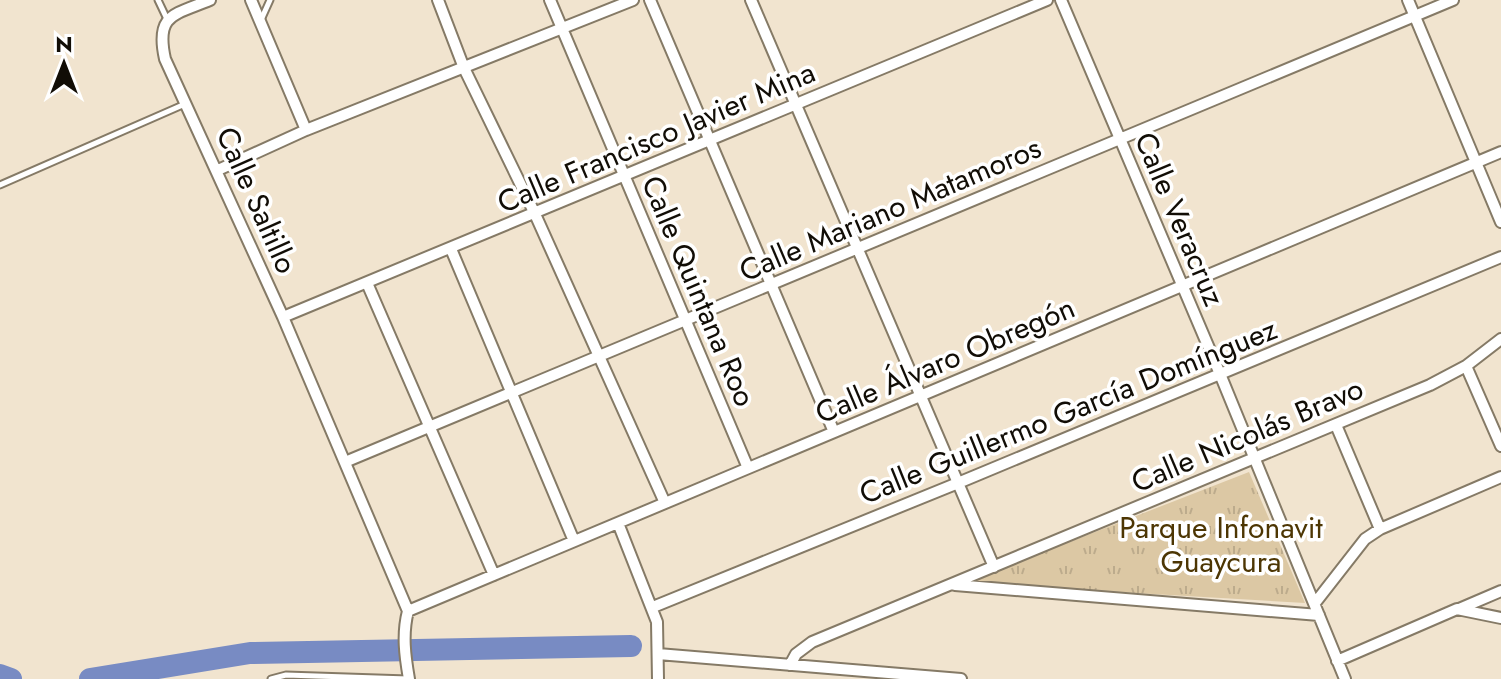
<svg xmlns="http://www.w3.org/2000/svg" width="1501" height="679" viewBox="0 0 1501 679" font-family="Jost,sans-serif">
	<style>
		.park { fill: url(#park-tufts) }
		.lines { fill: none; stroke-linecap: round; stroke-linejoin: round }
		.river { stroke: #788bc3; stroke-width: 22 }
		.lane-casing { stroke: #857a66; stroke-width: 9 }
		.street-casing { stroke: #857a66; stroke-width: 14 }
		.lane { stroke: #fff; stroke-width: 5 }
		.street { stroke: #fff; stroke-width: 10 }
		.labels { text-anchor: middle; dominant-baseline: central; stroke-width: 7; stroke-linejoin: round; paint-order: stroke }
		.street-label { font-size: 30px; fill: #110d06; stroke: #fff }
		.park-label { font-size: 30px; fill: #4d3603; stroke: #fff }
	</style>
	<defs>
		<pattern id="park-tufts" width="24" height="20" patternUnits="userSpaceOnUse" patternTransform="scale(2)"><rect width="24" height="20" fill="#dcc8a4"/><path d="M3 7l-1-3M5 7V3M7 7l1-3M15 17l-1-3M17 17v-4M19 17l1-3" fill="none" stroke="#bcab8c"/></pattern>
	</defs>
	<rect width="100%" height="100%" fill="#f1e4cf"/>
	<path class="park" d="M1249,472L1305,603L964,583Z"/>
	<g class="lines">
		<path class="river" d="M0,675L11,679
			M90,679L250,653L631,646"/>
		<g class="lane-casing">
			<path id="lane" d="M158,0L167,19
				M261,20L270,0
				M0,185L185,104
				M271,679L286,675L408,679"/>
		</g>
		<g class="street-casing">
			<path id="street" d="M210,0C174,15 155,14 165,59L283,317L408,611
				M251,0L306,130
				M438,0L464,68L535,214L665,503
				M550,0L748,468
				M650,0L834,432
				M751,0L994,567
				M1061,0L1220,374L1345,679
				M1408,0L1501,222
				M218,170L306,130L633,0
				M451,249L574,541
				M367,283L494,575
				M283,317L1047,0
				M1466,366L1501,446
				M1336,425L1380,529
				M345,462L1453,0
				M618,523L657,622L658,679
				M955,585L1319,615
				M1315,603L1365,539L1380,529L1501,477
				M653,607L958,483L1501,257
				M1459,609L1501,591
				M408,611L1501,152
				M408,611C402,634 405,656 409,679
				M658,654L961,679
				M1337,661L1457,609L1501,618
				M790,665L796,654L812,642L1430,385L1466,366L1501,339"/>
		</g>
		<use href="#lane" class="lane"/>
		<use href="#street" class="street"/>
	</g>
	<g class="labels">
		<g class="street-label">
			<text transform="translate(656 137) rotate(-23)">Calle Francisco Javier Mina</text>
			<text transform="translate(257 200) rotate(66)">Calle Saltillo</text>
			<text transform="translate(890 209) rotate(-23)">Calle Mariano Matamoros</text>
			<text transform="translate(1180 219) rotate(67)">Calle Veracruz</text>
			<text transform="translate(699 291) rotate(67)">Calle Quintana Roo</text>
			<text transform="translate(945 360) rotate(-23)">Calle Álvaro Obregón</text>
			<text transform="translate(1068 411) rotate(-22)">Calle Guillermo García Domínguez</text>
			<text transform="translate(1247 435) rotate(-23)">Calle Nicolás Bravo</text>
		</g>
		<g class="park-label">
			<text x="1221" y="527">Parque Infonavit<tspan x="1221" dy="34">Guaycura</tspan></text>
		</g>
	</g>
	<g transform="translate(64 64)" stroke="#ffffff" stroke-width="6" paint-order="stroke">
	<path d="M0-6L14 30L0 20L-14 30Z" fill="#110d06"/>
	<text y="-12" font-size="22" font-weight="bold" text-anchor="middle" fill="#110d06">N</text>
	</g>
</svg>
